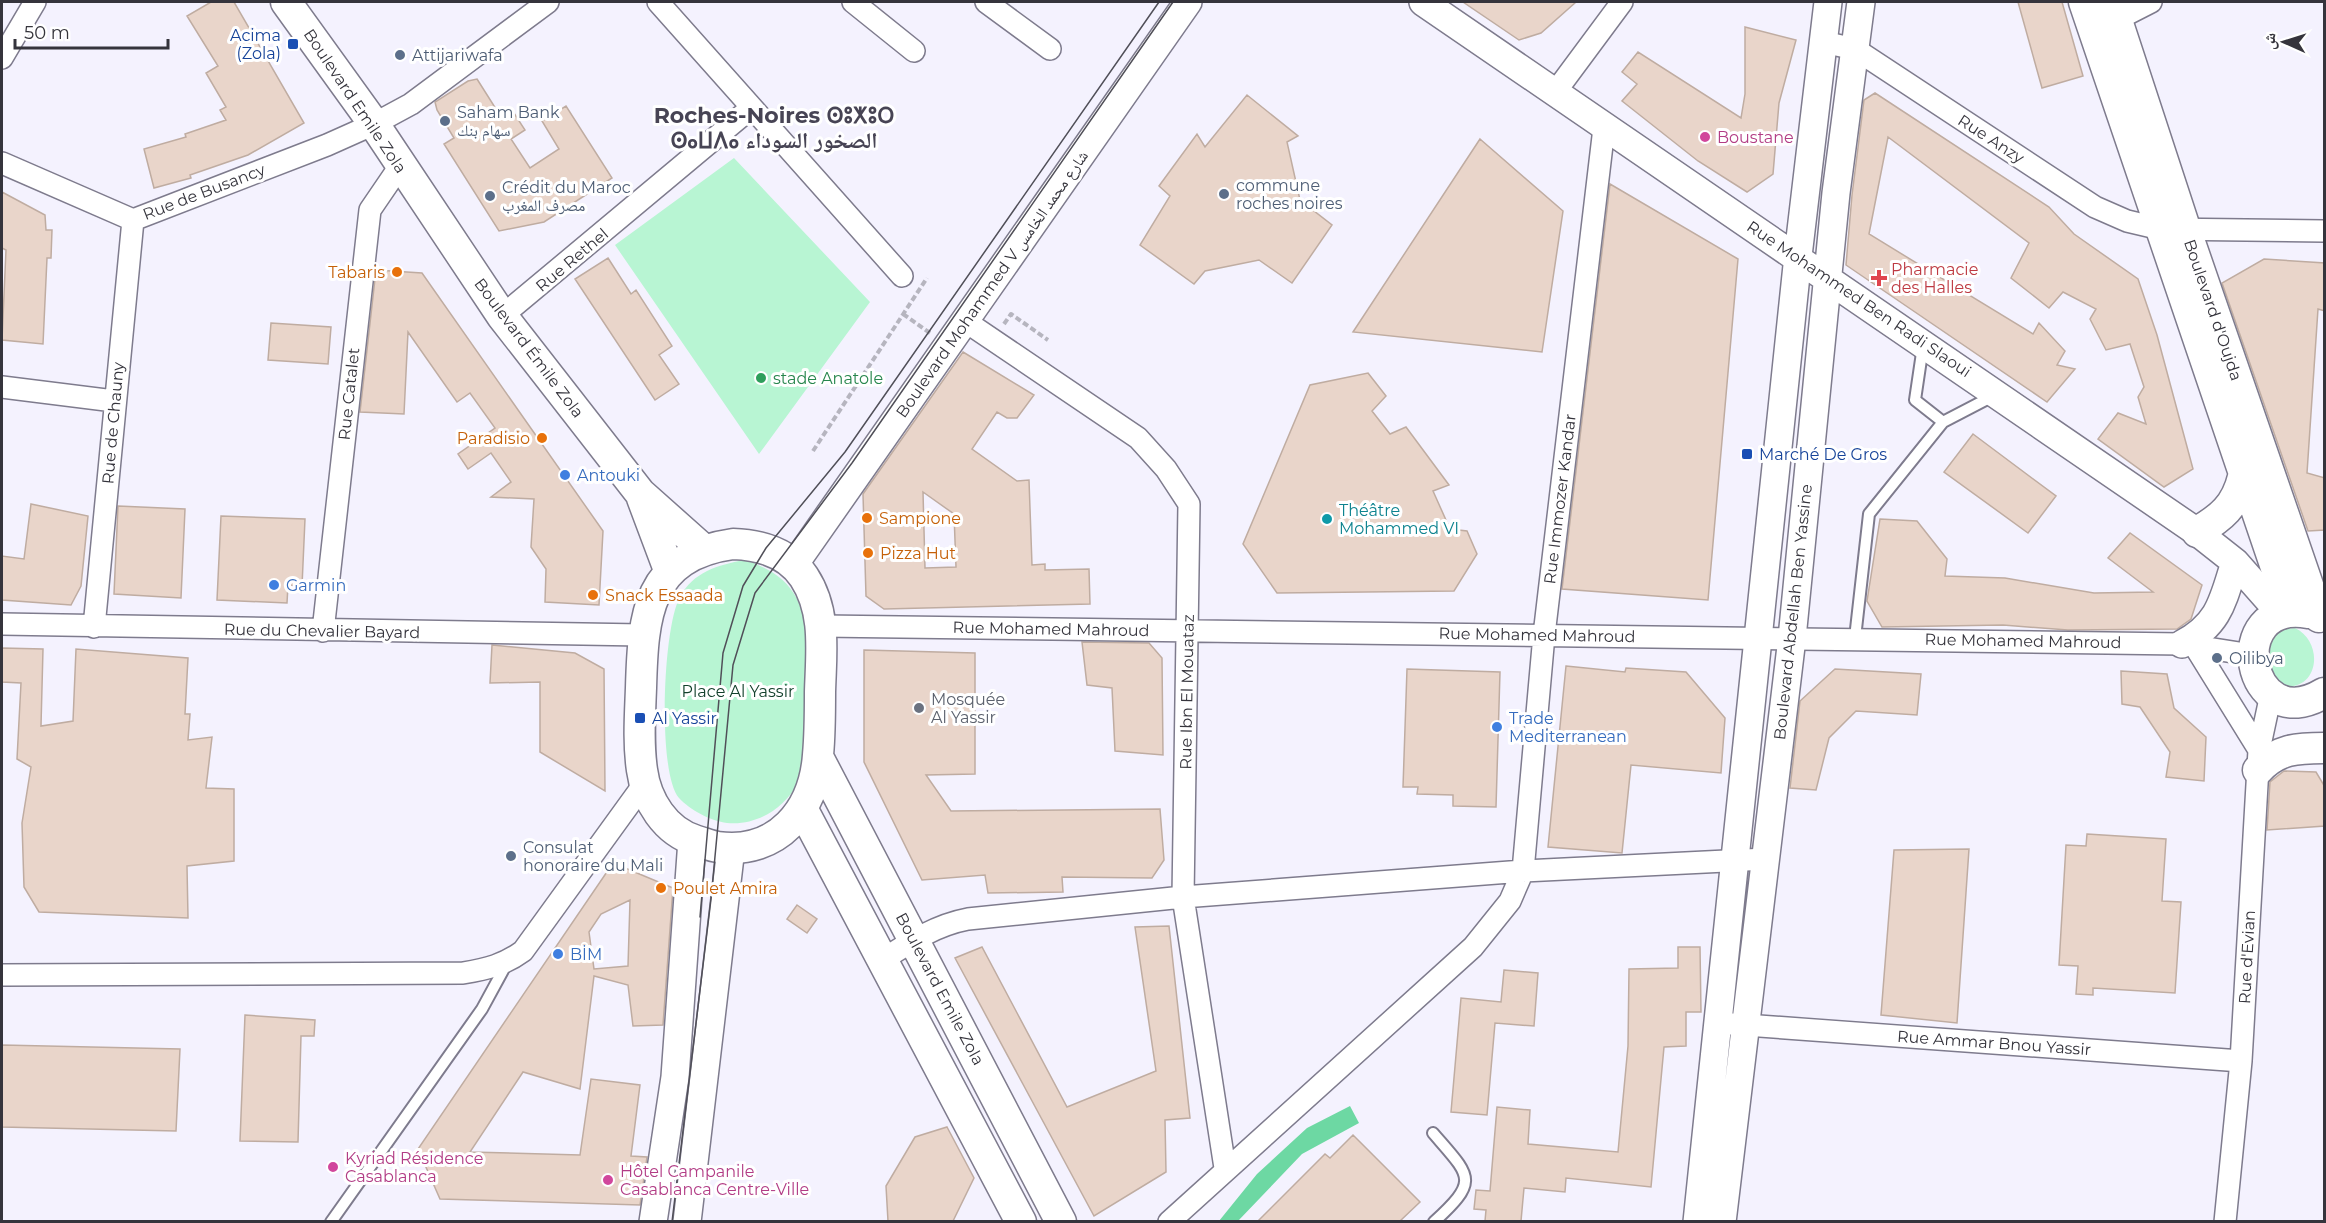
<svg xmlns="http://www.w3.org/2000/svg" width="2326" height="1223" viewBox="0 0 2326 1223" font-family="Montserrat,'Noto Naskh Arabic','Noto Sans Tifinagh',sans-serif">
	<style>
		.green { fill: #b8f5d3 }
		.forest { fill: #6dd8a3 }
		.building { fill: #e9d5ca; stroke: #bfaca1; stroke-width: 1.5; fill-rule: evenodd }
		.lines { fill: none; stroke-linecap: round; stroke-linejoin: round }
		.service-casing { stroke: #7e7b8d; stroke-width: 14 }
		.minor-casing { stroke: #7e7b8d; stroke-width: 24 }
		.tertiary-casing { stroke: #7e7b8d; stroke-width: 30 }
		.secondary-casing { stroke: #7e7b8d; stroke-width: 33 }
		.path { stroke: #b6b5bf; stroke-width: 4; stroke-dasharray: 6 3; stroke-linecap: butt }
		.service { stroke: #fff; stroke-width: 10 }
		.minor { stroke: #fff; stroke-width: 21 }
		.tertiary { stroke: #fff; stroke-width: 27 }
		.secondary { stroke: #fff; stroke-width: 30 }
		.tram { stroke: #504f58; stroke-width: 1.5 }
		.transit-dot { fill: #1a4fb4; stroke: #fff; stroke-width: 2 }
		.service-dot { fill: #5c6f8a; stroke: #fff; stroke-width: 2 }
		.hotel-dot { fill: #d1479c; stroke: #fff; stroke-width: 2 }
		.food-dot { fill: #e8710a; stroke: #fff; stroke-width: 2 }
		.health-dot { fill: #e0444e; stroke: #fff; stroke-width: 2 }
		.leisure-dot { fill: #2e9e5b; stroke: #fff; stroke-width: 2 }
		.shop-dot { fill: #3f7fe0; stroke: #fff; stroke-width: 2 }
		.culture-dot { fill: #0f9aa8; stroke: #fff; stroke-width: 2 }
		.worship-dot { fill: #6b7280; stroke: #fff; stroke-width: 2 }
		.labels { text-anchor: middle; dominant-baseline: central; stroke-width: 6; stroke-linejoin: round; paint-order: stroke }
		.transit-label { font-size: 16px; fill: #164399; stroke: #fff; text-anchor: start }
		.service-label { font-size: 16px; fill: #4e5e75; stroke: #fff; text-anchor: start }
		.street-label { font-size: 16px; fill: #35343c; stroke: #fff }
		.hotel-label { font-size: 16px; fill: #b23c85; stroke: #fff; text-anchor: start }
		.health-label { font-size: 16px; fill: #be3a42; stroke: #fff; text-anchor: start }
		.food-label { font-size: 16px; fill: #c56008; stroke: #fff; text-anchor: start }
		.leisure-label { font-size: 16px; fill: #27864d; stroke: #fff; text-anchor: start }
		.shop-label { font-size: 16px; fill: #366cbe; stroke: #fff; text-anchor: start }
		.culture-label { font-size: 16px; fill: #0d838f; stroke: #fff; text-anchor: start }
		.park-label { font-size: 16px; fill: #13412c; stroke: #fff }
		.worship-label { font-size: 16px; fill: #5b616d; stroke: #fff; text-anchor: start }
		.district-label { font-size: 22px; font-weight: bold; fill: #474454; stroke: #fff }
	</style>
	<rect width="100%" height="100%" fill="#f4f2fe"/>
	<path class="green" d="M734,158L870,302L759,454L615,245Z
		M744,560C765,566 787,578 797,599C802,609 807,623 808,634C809,661 808,763 798,783C784,809 756,826 727,823C711,821 690,810 679,798C657,773 663,626 680,597C693,572 718,565 744,560Z
		M2295,628C2326,643 2319,697 2276,685L2260,651L2277,630Z"/>
	<path class="forest" d="M1350,1106L1359,1123L1302,1154L1238,1221H1219L1257,1174L1307,1128Z"/>
	<path class="building" d="M211,2H234L304,123L248,155L190,175L191,178L154,188L144,149L186,137L185,134L226,120L220,110L226,107L206,73L218,66L187,16Z
		M1463,2H1576L1541,33L1519,40Z
		M2018,2H2062L2083,76L2042,88Z
		M1745,27L1796,40L1779,103L1773,174L1747,192L1698,161L1622,101L1637,84L1622,72L1638,52L1741,118L1745,94Z
		M477,79L501,117L512,110L525,130L511,139L530,168L559,149L542,121L566,106L612,178L544,222L499,231L444,144L454,138L437,110L435,102L468,81Z
		M1875,93L2049,207L2074,234L2138,279L2157,335L2193,469L2164,487L2098,439L2118,413L2146,424L2138,397L2144,387L2130,344L2106,350L2090,319L2096,309L2063,292L2049,308L2011,278L2029,243L1888,137L1869,234L2033,334L2039,323L2065,351L2057,365L2075,369L2047,402L1846,265L1852,195L1864,100Z
		M1247,95L1298,136L1287,142L1300,200L1332,225L1292,283L1259,260L1205,271L1194,284L1140,245L1170,196L1159,186L1197,134L1205,147Z
		M1480,139L1563,211L1542,352L1353,332Z
		M1610,184L1738,259L1708,600L1562,589Z
		M2,192L45,215L46,230H52L51,258H47L43,344L2,340L6,250L2,248Z
		M608,258L631,294L636,290L672,346L659,355L679,384L655,400L575,279Z
		M2264,259L2325,263V311L2318,309L2307,473L2325,478V530L2308,531L2222,283Z
		M376,270L422,273L603,531L599,605L545,602L546,569L531,547L534,499L491,497L511,482L491,453L468,469L458,454L495,428L470,393L457,402L408,332L404,414L360,412Z
		M271,323L331,327L328,364L268,360Z
		M963,352L1034,395L1017,418H1007L997,412L972,449L1017,481L1029,480L1032,565L1045,564V570L1089,569L1090,604L884,609L866,596L863,494ZM923,492L954,514L956,567L925,568Z
		M1368,373L1386,396L1372,411L1390,434L1406,427L1449,485L1433,491L1450,529L1467,531L1477,554L1454,591L1277,593L1243,544L1310,385Z
		M1973,434L2056,496L2028,533L1944,472Z
		M31,504L88,516L81,586L71,605L2,600V556L24,559Z
		M118,506L185,509L181,598L114,594Z
		M221,516L305,519L302,586L288,585L287,603L217,600Z
		M1880,519L1917,521L1947,559L1945,576L2005,578L2094,593L2153,592L2108,558L2130,533L2202,585L2191,619L2177,629L2068,630L2003,625L1882,627L1867,601Z
		M1082,642L1149,643L1162,658L1163,755L1115,751L1112,688L1087,685Z
		M492,645L575,653L604,669L605,791L540,752V682L490,683Z
		M2,648L43,649L41,726L73,721L76,649L188,658L185,714H190L188,740L212,737L206,788L234,789V861L187,866L188,918L39,912L24,887L22,823L31,767L17,759L21,683L2,682Z
		M864,650L975,653V774L926,775L951,811L1160,809L1164,860L1152,878L1062,877L1063,892L988,893L985,875L922,880L864,762Z
		M1566,666L1625,672L1626,668L1686,672L1725,718L1721,773L1631,765L1622,853L1548,847Z
		M1407,669L1500,672L1496,807L1453,806V795L1417,794L1418,787H1403Z
		M1835,669L1921,674L1917,715L1856,711L1829,738L1816,790L1790,788L1800,701Z
		M2121,671L2167,674L2174,708L2206,737L2204,781L2166,777L2170,752L2140,707L2122,704Z
		M2284,771L2316,772L2325,787V826L2267,830L2270,782Z
		M2087,834L2166,839L2162,901L2181,902L2175,993L2093,988V995L2076,994L2078,966L2059,965L2066,845L2086,846Z
		M1969,849L1957,1023L1881,1015L1894,850Z
		M613,863L673,888L663,1025L633,1026L628,985L594,976L580,1089L523,1072L470,1152L580,1155L591,1079L640,1085L631,1156L647,1157L640,1205L440,1199L418,1149ZM630,900L628,966L594,969L589,932L601,914Z
		M797,905L817,919L807,933L787,919Z
		M1169,926L1190,1118L1165,1120L1166,1172L1094,1216L955,958L982,947L1067,1107L1156,1071L1135,927Z
		M1678,947H1700L1701,1012H1686V1046L1664,1047L1651,1187L1566,1178L1565,1192L1524,1188L1521,1221H1485L1486,1210L1474,1209L1476,1190L1490,1191L1497,1107L1530,1110L1528,1144L1618,1152L1628,1046L1629,969L1678,968Z
		M1504,970L1538,973L1534,1026L1495,1023L1487,1115L1451,1112L1461,998L1501,1002Z
		M245,1015L315,1020L314,1036H301L298,1142L240,1141Z
		M2,1045L180,1049L176,1131L2,1127Z
		M947,1127L974,1178L953,1221H888L886,1186L915,1137Z
		M1353,1135L1420,1202L1400,1221H1258L1325,1154L1330,1158Z"/>
	<g class="lines">
		<g class="service-casing">
			<path id="service" d="M1923,346L1915,400L1943,422L1993,396
				M1855,638L1869,514L1943,422
				M1433,1133C1471,1177 1480,1180 1434,1222
				M331,1222L482,1009L507,963"/>
		</g>
		<g class="minor-casing">
			<path id="minor" d="M658,2L902,276
				M853,2L914,51
				M986,2L1050,49
				M2106,25L2151,2
				M1823,42L1855,49L2095,207L2127,221L2161,229L2324,231
				M2,58L35,2
				M1556,91L1622,2
				M2,163L133,220L327,145L374,124L411,104L548,2
				M502,316L751,108
				M965,321L1138,438L1166,469L1189,504L1183,897L1225,1168
				M2,387L114,401
				M2,624L642,635
				M822,626L2182,644L2252,655
				M94,627L133,220
				M323,631L370,210L400,166
				M2194,645L2259,750
				M884,959C910,942 936,925 968,919L1183,897L1523,871L1766,859
				M2,975L463,973C487,969 504,965 523,951L644,784
				M1718,1023L2241,1061
				M1169,1222L1473,947L1510,901L1523,871L1544,635L1604,128
				M2225,1222L2241,1061L2259,750L2271,694"/>
		</g>
		<g class="tertiary-casing">
			<path id="tertiary" d="M1423,2L2197,532L2235,562L2281,614
				M794,565L1188,2
				M2182,644C2220,624 2223,600 2235,562
				M653,1222L675,1077L692,840
				M687,1222L731,848
				M1697,1222L1798,256L1828,2
				M1722,1222L1792,638L1836,193L1861,2"/>
		</g>
		<g class="secondary-casing">
			<path id="secondary" d="M286,2L374,124L502,316L640,493L704,550
				M2084,2L2291,612
				M2111,2L2185,228L2319,617
				M642,498L669,570
				M2197,532C2221,518 2236,506 2243,477
				M733,544C761,545 788,553 804,577C827,612 821,653 820,692C820,713 820,734 818,755C814,810 778,855 718,847C711,846 704,843 697,841C665,832 646,800 642,770C638,743 640,715 641,688C643,615 647,556 733,544Z
				M2308,613C2222,598 2246,740 2324,693
				M818,757L1061,1222
				M2258,770C2277,749 2297,748 2324,748
				M803,810L1021,1222"/>
		</g>
		<path class="path" d="M903,314L930,333
			M1004,324L1011,314L1048,340
			M813,451L927,278"/>
		<use href="#service" class="service"/>
		<use href="#minor" class="minor"/>
		<use href="#tertiary" class="tertiary"/>
		<use href="#secondary" class="secondary"/>
		<path class="tram" d="M700,917L723,653L743,586L766,548L845,452L1159,2
			M672,1222L711,899L733,665L755,593L852,463L1173,2"/>
	</g>
	<g class="transit-dot">
		<rect x="287" y="38" width="12" height="12" rx="3"/>
		<rect x="1741" y="448" width="12" height="12" rx="3"/>
		<rect x="634" y="712" width="12" height="12" rx="3"/>
	</g>
	<g class="service-dot">
		<circle cx="400" cy="55" r="6"/>
		<circle cx="445" cy="121" r="6"/>
		<circle cx="1224" cy="194" r="6"/>
		<circle cx="490" cy="196" r="6"/>
		<circle cx="2217" cy="658" r="6"/>
		<circle cx="511" cy="856" r="6"/>
	</g>
	<g class="hotel-dot">
		<circle cx="1705" cy="137" r="6"/>
		<circle cx="333" cy="1167" r="6"/>
		<circle cx="608" cy="1180" r="6"/>
	</g>
	<g class="food-dot">
		<circle cx="397" cy="272" r="6"/>
		<circle cx="542" cy="438" r="6"/>
		<circle cx="867" cy="518" r="6"/>
		<circle cx="868" cy="553" r="6"/>
		<circle cx="593" cy="595" r="6"/>
		<circle cx="661" cy="888" r="6"/>
	</g>
	<path class="health-dot" d="M1876 269h6v6h6v6h-6v6h-6v-6h-6v-6h6z"/>
	<circle class="leisure-dot" cx="761" cy="378" r="6"/>
	<g class="shop-dot">
		<circle cx="565" cy="475" r="6"/>
		<circle cx="274" cy="585" r="6"/>
		<circle cx="1497" cy="727" r="6"/>
		<circle cx="558" cy="954" r="6"/>
	</g>
	<circle class="culture-dot" cx="1327" cy="519" r="6"/>
	<circle class="worship-dot" cx="919" cy="708" r="6"/>
	<g class="labels">
		<g class="transit-label">
			<text x="281" y="35" text-anchor="end">Acima<tspan x="281" dy="18">(Zola)</tspan></text>
			<text x="1759" y="454">Marché De Gros</text>
			<text x="652" y="718">Al Yassir</text>
		</g>
		<g class="service-label">
			<text x="412" y="55">Attijariwafa</text>
			<text x="457" y="112">Saham Bank<tspan x="457" dy="18">سهام بنك</tspan></text>
			<text x="1236" y="185">commune<tspan x="1236" dy="18">roches noires</tspan></text>
			<text x="502" y="187">Crédit du Maroc<tspan x="502" dy="18">مصرف المغرب</tspan></text>
			<text x="2229" y="658">Oilibya</text>
			<text x="523" y="847">Consulat<tspan x="523" dy="18">honoraire du Mali</tspan></text>
		</g>
		<g class="street-label">
			<text transform="translate(355 101) rotate(56)">Boulevard Emile Zola</text>
			<text transform="translate(1991 139) rotate(33)">Rue Anzy</text>
			<text transform="translate(204 192) rotate(-21)">Rue de Busancy</text>
			<text transform="translate(572 260) rotate(-40)">Rue Rethel</text>
			<text transform="translate(992 284) rotate(-55)">Boulevard Mohammed V شارع محمد الخامس</text>
			<text transform="translate(1859 299) rotate(34)">Rue Mohammed Ben Radi Slaoui</text>
			<text transform="translate(2213 310) rotate(71)">Boulevard d'Oujda</text>
			<text transform="translate(529 348) rotate(53)">Boulevard Émile Zola</text>
			<text transform="translate(349 394) rotate(-84)">Rue Catalet</text>
			<text transform="translate(113 423) rotate(-85)">Rue de Chauny</text>
			<text transform="translate(1560 499) rotate(-83)">Rue Immozer Kandar</text>
			<text transform="translate(1793 612) rotate(-84)">Boulevard Abdellah Ben Yassine</text>
			<text transform="translate(1051 629) rotate(1)">Rue Mohamed Mahroud</text>
			<text transform="translate(322 631) rotate(1)">Rue du Chevalier Bayard</text>
			<text transform="translate(1537 635) rotate(1)">Rue Mohamed Mahroud</text>
			<text transform="translate(2023 641) rotate(1)">Rue Mohamed Mahroud</text>
			<text transform="translate(1187 692) rotate(-89)">Rue Ibn El Mouataz</text>
			<text transform="translate(2247 957) rotate(-87)">Rue d'Evian</text>
			<text transform="translate(940 989) rotate(62)">Boulevard Emile Zola</text>
			<text transform="translate(1994 1043) rotate(4)">Rue Ammar Bnou Yassir</text>
		</g>
		<g class="hotel-label">
			<text x="1717" y="137">Boustane</text>
			<text x="345" y="1158">Kyriad Résidence<tspan x="345" dy="18">Casablanca</tspan></text>
			<text x="620" y="1171">Hôtel Campanile<tspan x="620" dy="18">Casablanca Centre-Ville</tspan></text>
		</g>
		<g class="health-label">
			<text x="1891" y="269">Pharmacie<tspan x="1891" dy="18">des Halles</tspan></text>
		</g>
		<g class="food-label">
			<text x="385" y="272" text-anchor="end">Tabaris</text>
			<text x="530" y="438" text-anchor="end">Paradisio</text>
			<text x="879" y="518">Sampione</text>
			<text x="880" y="553">Pizza Hut</text>
			<text x="605" y="595">Snack Essaada</text>
			<text x="673" y="888">Poulet Amira</text>
		</g>
		<g class="leisure-label">
			<text x="773" y="378">stade Anatole</text>
		</g>
		<g class="shop-label">
			<text x="577" y="475">Antouki</text>
			<text x="286" y="585">Garmin</text>
			<text x="1509" y="718">Trade<tspan x="1509" dy="18">Mediterranean</tspan></text>
			<text x="570" y="954">BİM</text>
		</g>
		<g class="culture-label">
			<text x="1339" y="510">Théâtre<tspan x="1339" dy="18">Mohammed VI</tspan></text>
		</g>
		<g class="park-label">
			<text x="738" y="691">Place Al Yassir</text>
		</g>
		<g class="worship-label">
			<text x="931" y="699">Mosquée<tspan x="931" dy="18">Al Yassir</tspan></text>
		</g>
		<g class="district-label">
			<text x="774" y="115">Roches-Noires ⵙⵓⵅⵓⵔ<tspan x="774" dy="25">ⵙⴰⵡⴷⴰ الصخور السوداء</tspan></text>
		</g>
	</g>
	<rect width="2326" height="1223" fill="none" stroke="#35343c" stroke-width="6"/>
	<g transform="translate(2284 42) rotate(273)" stroke="#ffffff" stroke-width="4.5" paint-order="stroke">
	<path d="M0-4.5L10 22L0 15L-10 22Z" fill="#35343c"/>
	<text y="-9" font-size="16" font-weight="bold" text-anchor="middle" fill="#35343c">ش</text>
	</g>
	<path d="M15 39v9h153v-9" fill="none" stroke="#35343c" stroke-width="3"/>
	<text x="24" y="39" font-size="18" fill="#35343c" stroke="#ffffff" stroke-width="4.5" paint-order="stroke">50 m</text>
</svg>
